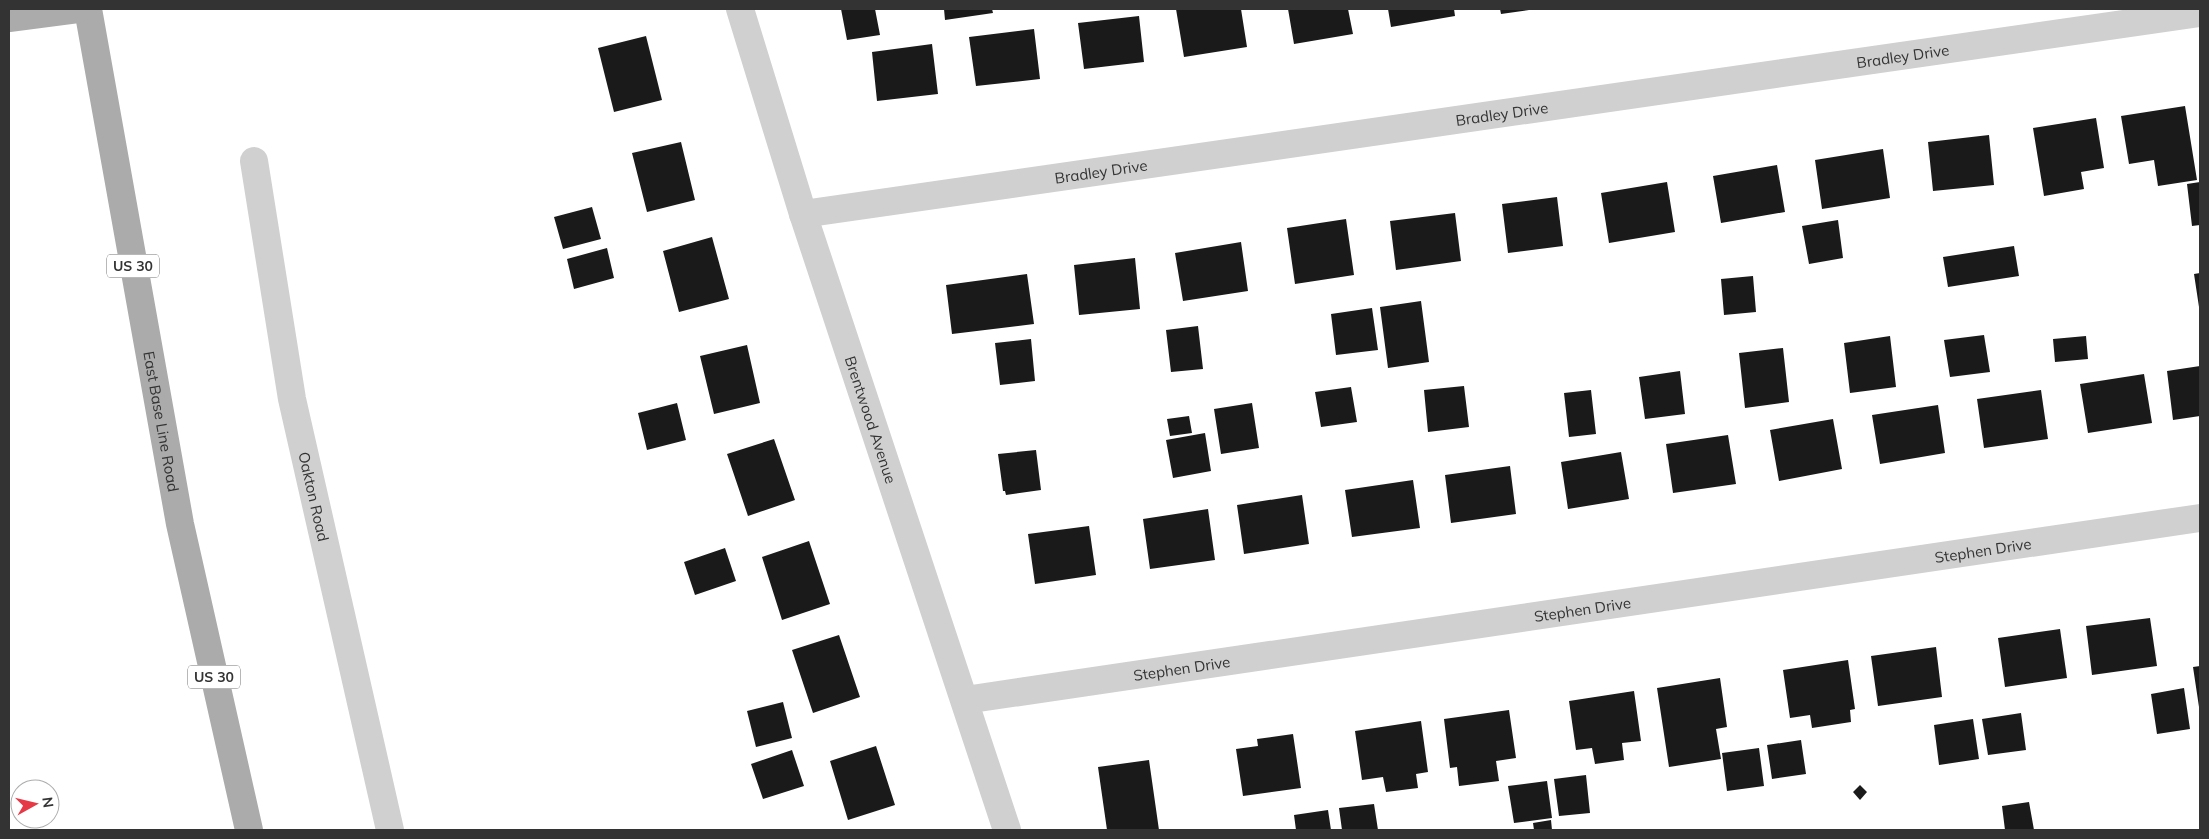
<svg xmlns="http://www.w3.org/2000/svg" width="2209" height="839" viewBox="0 0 2209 839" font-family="Mulish,sans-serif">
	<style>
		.building { fill: #1a1a1a }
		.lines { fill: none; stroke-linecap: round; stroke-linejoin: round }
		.minor { stroke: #d0d0d0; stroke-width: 28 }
		.major { stroke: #ababab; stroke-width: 28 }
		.labels { text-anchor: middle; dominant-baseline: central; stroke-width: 5; stroke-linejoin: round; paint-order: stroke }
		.shield { fill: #fff; stroke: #707070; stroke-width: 1 }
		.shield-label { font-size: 14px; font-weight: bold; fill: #333 }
		.street-label { font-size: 15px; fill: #333; stroke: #fff }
	</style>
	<rect width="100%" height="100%" fill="#fff"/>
	<path class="building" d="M841,9H875L880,35L847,40Z
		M944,9H992L993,13L945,20Z
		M1176,9H1241L1247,47L1184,57Z
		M1288,9H1348L1353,34L1294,44Z
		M1388,9H1454L1455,16L1391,27Z
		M1500,9H1529V10L1501,14Z
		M1139,16L1144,62L1084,69L1078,23Z
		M1034,29L1040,79L976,86L969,37Z
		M646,36L662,100L614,112L598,48Z
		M932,44L938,94L877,101L872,52Z
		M2185,106L2197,180L2158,186L2154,160L2129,164L2121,116Z
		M2096,118L2104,168L2081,172L2084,189L2044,196L2033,128Z
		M1989,135L1994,185L1933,191L1928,142Z
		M681,142L695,200L647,212L632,153Z
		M1883,149L1890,198L1822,209L1815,160Z
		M1777,165L1785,212L1721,223L1713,176Z
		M1667,182L1675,232L1609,243L1601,193Z
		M2200,182V225L2192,226L2187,184Z
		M1557,197L1563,246L1508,253L1502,204Z
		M592,207L601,239L563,249L554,217Z
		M1455,213L1461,261L1396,270L1390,221Z
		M1346,219L1354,275L1295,284L1287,228Z
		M1838,220L1843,258L1809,264L1802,226Z
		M712,237L729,299L679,312L663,251Z
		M1241,242L1248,291L1183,301L1175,253Z
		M2014,246L2019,276L1948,287L1943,257Z
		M607,248L614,278L574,289L567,259Z
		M1135,258L1140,309L1079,315L1074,265Z
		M2200,273V307H2199L2194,274Z
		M1027,274L1034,324L952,334L946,285Z
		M1753,276L1756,312L1724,315L1721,279Z
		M1421,301L1429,362L1388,368L1380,307Z
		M1372,308L1378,350L1336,355L1331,314Z
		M1198,326L1203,369L1171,372L1166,330Z
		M1984,335L1990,372L1950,377L1944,340Z
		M1890,336L1896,387L1850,393L1844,343Z
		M2086,336L2088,359L2055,362L2053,339Z
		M1031,339L1035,381L1000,385L995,343Z
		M747,345L760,403L714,414L700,356Z
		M1783,348L1789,402L1745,408L1739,353Z
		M2200,366V416L2173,420L2167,371Z
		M1680,371L1685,414L1645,419L1639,377Z
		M2144,374L2152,423L2088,433L2080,384Z
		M1464,386L1469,427L1428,432L1424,390Z
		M1351,387L1357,422L1321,427L1315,392Z
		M1591,390L1596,434L1569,437L1564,393Z
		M2041,390L2048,439L1984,448L1977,399Z
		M677,403L686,440L647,450L638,413Z
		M1252,403L1259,448L1221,454L1214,409Z
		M1938,405L1945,453L1880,464L1872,415Z
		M1189,416L1192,433L1170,436L1167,419Z
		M1833,419L1842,469L1779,481L1770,430Z
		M1205,433L1211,471L1173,478L1166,440Z
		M1728,435L1736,484L1673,493L1666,444Z
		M774,439L795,500L748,516L727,454Z
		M1036,450L1041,490L1006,495L1005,491H1003L998,454Z
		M1621,452L1629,499L1568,509L1561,462Z
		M1510,466L1516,514L1451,523L1445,475Z
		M1413,480L1420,528L1352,537L1345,490Z
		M1302,495L1309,544L1244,554L1237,505Z
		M1208,509L1215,560L1150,569L1143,519Z
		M1089,526L1096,575L1035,584L1028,534Z
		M809,541L830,604L782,620L762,557Z
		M725,548L736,581L695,595L684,562Z
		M2150,618L2157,666L2092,675L2086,626Z
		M2060,629L2067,678L2005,687L1998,638Z
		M839,635L860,697L813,713L792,650Z
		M1936,647L1942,697L1878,706L1871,656Z
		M1848,660L1855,709L1850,710L1851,722L1812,728L1810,715L1790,718L1783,670Z
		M2200,666V707H2199L2193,667Z
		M1720,678L1727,727L1716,729L1721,759L1669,767L1657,688Z
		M2184,688L2190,729L2157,734L2151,694Z
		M1634,691L1641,741L1622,743L1624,760L1595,764L1592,748L1576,750L1569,701Z
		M783,702L792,738L756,747L747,711Z
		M1509,710L1516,758L1496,761L1499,781L1459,786L1457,767L1450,768L1444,719Z
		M2021,713L2026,750L1988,755L1982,719Z
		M1973,719L1979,759L1939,765L1934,725Z
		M1421,721L1428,772L1416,774L1418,788L1386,792L1383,777L1362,780L1355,731Z
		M1293,734L1301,788L1243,796L1236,749L1258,746L1257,739Z
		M1801,740L1806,774L1772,779L1767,745Z
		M876,746L895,805L848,820L830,761Z
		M1759,748L1764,786L1727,791L1722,753Z
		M792,750L804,786L763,799L751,764Z
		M1149,760L1159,830H1107L1098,767Z
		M1586,775L1590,813L1559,816L1554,779Z
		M1547,781L1552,818L1514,823L1508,786Z
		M1860,785L1867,792L1860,800L1853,792Z
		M2029,802L2034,830H2005L2002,806Z
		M1374,804L1378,830H1342L1339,808Z
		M1328,810L1331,830H1296L1294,815Z
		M1551,820L1552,830H1534L1533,823Z"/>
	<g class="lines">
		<g class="minor">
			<path id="s1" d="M740,9L803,214L1007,830"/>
			<path id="s2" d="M254,161L292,399L390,830"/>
			<path id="s3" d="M803,214L2200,13"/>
			<path id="s4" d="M965,700L2200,518"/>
		</g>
		<g class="major">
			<path id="s5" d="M88,9L180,524L249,830"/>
			<path d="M9,18L78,9"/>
		</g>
	</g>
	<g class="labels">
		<g class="shield">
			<rect x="107" y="254.5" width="52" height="23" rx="4"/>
			<rect x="188" y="665.5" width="52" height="23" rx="4"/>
		</g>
		<g class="shield-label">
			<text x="133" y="266">US 30</text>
			<text x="214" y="677">US 30</text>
		</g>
		<g class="street-label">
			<text stroke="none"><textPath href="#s3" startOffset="1111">Bradley Drive</textPath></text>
			<text stroke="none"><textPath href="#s3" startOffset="706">Bradley Drive</textPath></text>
			<text stroke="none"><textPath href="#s3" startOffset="301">Bradley Drive</textPath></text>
			<text stroke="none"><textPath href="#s1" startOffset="431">Brentwood Avenue</textPath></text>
			<text stroke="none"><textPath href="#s5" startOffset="419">East Base Line Road</textPath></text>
			<text stroke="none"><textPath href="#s2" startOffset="341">Oakton Road</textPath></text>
			<text stroke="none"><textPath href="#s4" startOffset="1029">Stephen Drive</textPath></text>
			<text stroke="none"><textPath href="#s4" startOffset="624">Stephen Drive</textPath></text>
			<text stroke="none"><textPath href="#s4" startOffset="219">Stephen Drive</textPath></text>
		</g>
	</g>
	<rect width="2209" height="839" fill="none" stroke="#333333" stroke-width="20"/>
	<g transform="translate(35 804) rotate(82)"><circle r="24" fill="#ffffff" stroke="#adadad"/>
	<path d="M0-4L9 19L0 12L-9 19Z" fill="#e63946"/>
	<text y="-8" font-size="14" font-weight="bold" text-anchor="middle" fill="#333333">N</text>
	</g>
</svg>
